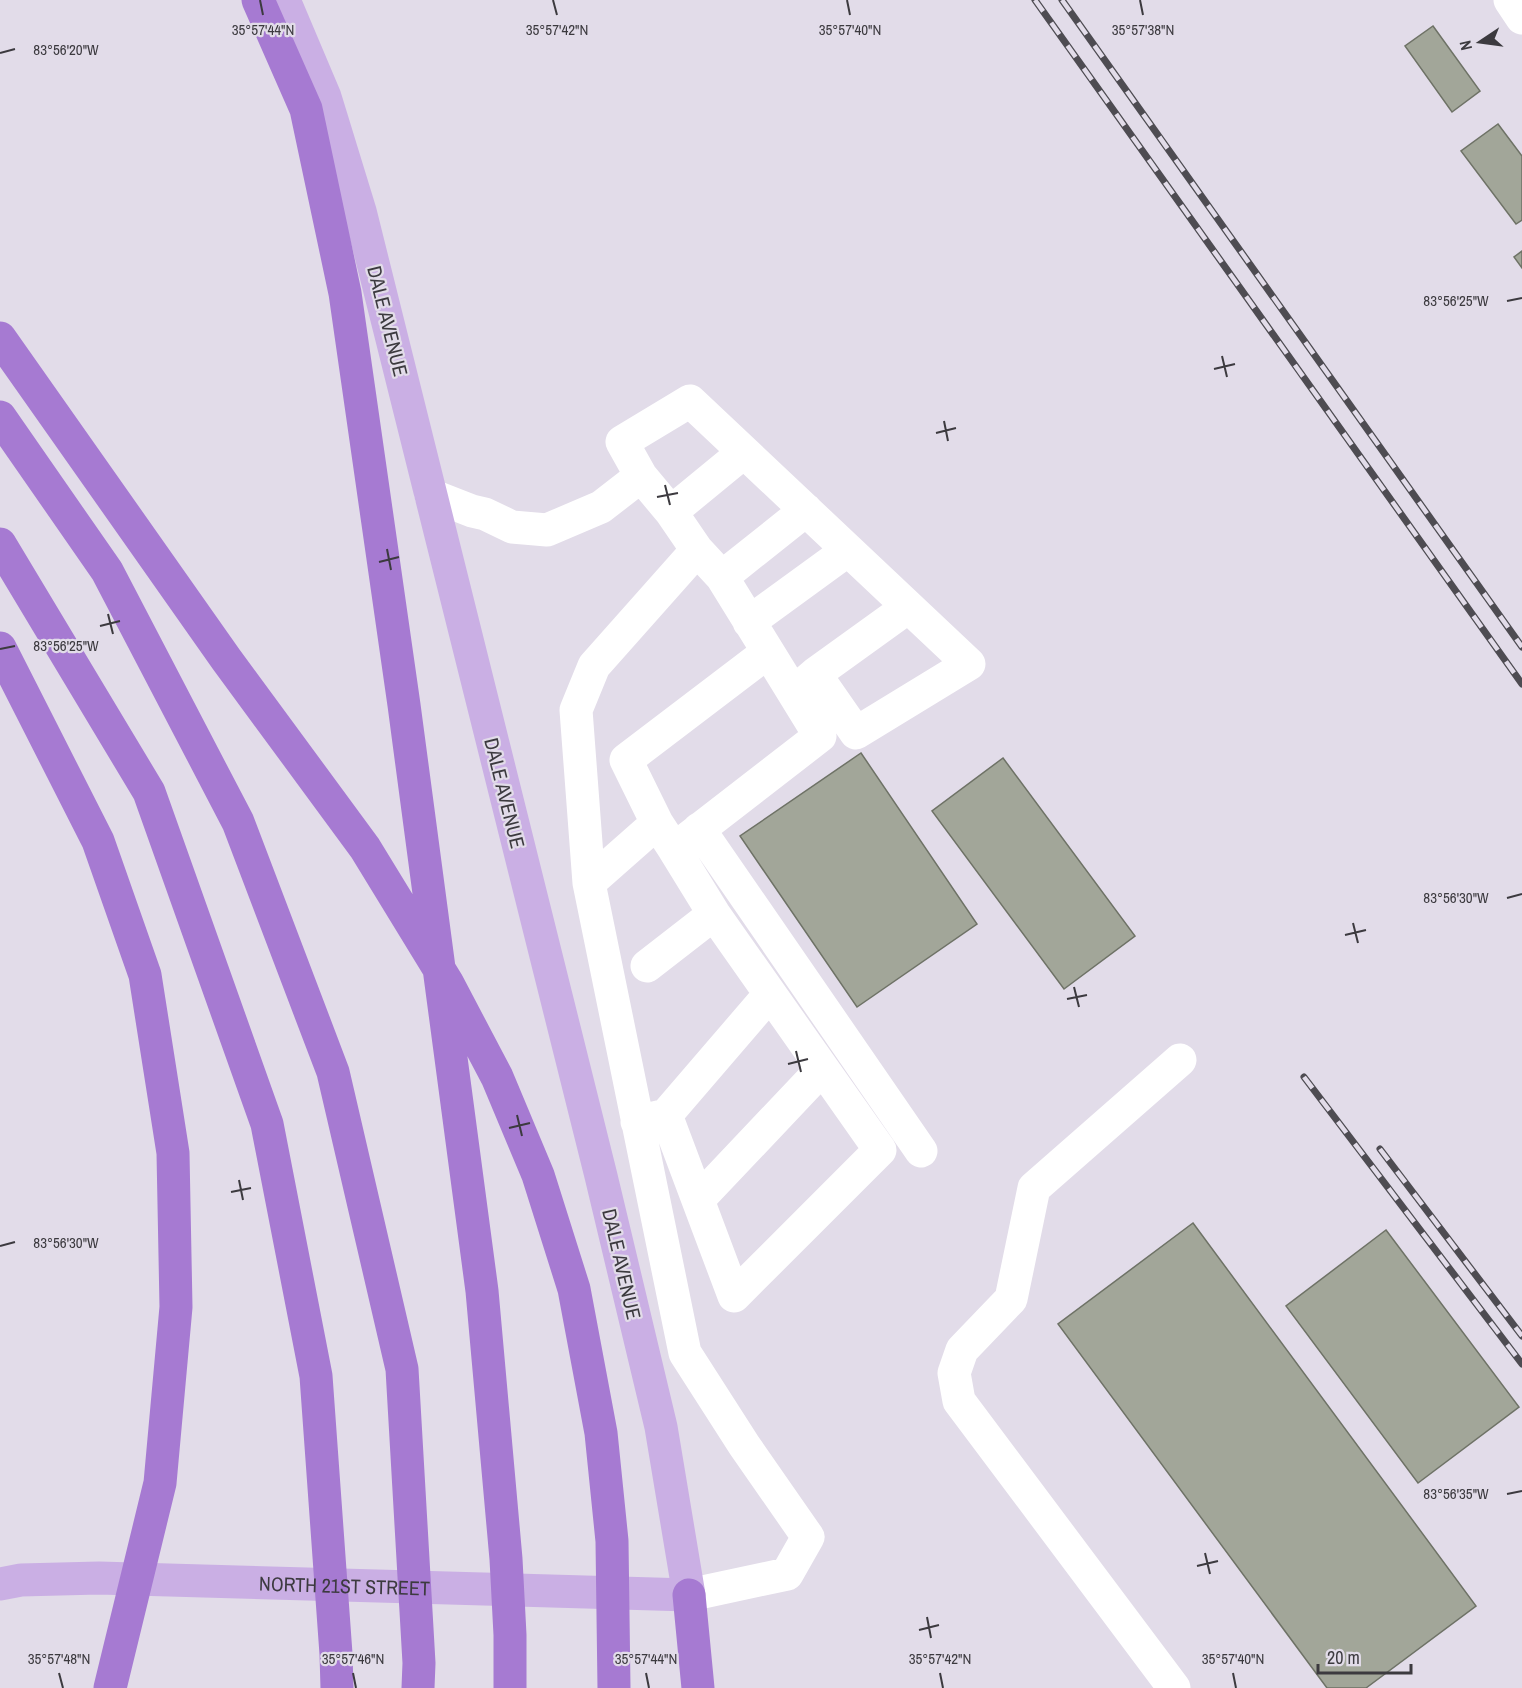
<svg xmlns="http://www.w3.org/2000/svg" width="1522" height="1688" viewBox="0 0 1522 1688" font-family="'Archivo Narrow',sans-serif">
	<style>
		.building { fill: #a2a699; stroke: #6e7266; stroke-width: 1.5 }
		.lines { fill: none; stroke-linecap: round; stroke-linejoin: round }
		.minor { stroke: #fff; stroke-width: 33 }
		.major { stroke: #caafe4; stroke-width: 33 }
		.highway { stroke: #a67ad2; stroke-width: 33 }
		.rail-casing { stroke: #4e4c52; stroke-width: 7 }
		.rail { stroke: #e2dce9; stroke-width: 4.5; stroke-dasharray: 14; stroke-linecap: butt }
		.ticks { fill: none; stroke: #3c3a3f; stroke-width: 2 }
		.labels { text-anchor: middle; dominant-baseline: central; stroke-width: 4.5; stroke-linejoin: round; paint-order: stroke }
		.street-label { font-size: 20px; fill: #3c3a3f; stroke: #e2dce9 }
		.ticks-label { font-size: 15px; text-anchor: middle; fill: #3c3a3f; stroke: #e2dce9; stroke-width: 4.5; stroke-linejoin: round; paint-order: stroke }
	</style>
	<rect width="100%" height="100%" fill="#e2dce9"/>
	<path class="building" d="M1433,26L1480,91L1452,112L1405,46Z
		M1498,124L1522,156V220L1516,224L1461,151Z
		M1522,251V268L1514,257Z
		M861,753L977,924L857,1007L740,836Z
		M1003,758L1135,936L1064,989L932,811Z
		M1193,1223L1476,1606L1366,1688H1327L1058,1324Z
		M1386,1230L1519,1407L1418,1483L1286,1306Z"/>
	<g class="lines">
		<path class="minor" d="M1510,0L1522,18
			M641,476L622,442L690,401L969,664L856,733L815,674L794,692
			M431,495L472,511L485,514L512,527L547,530L601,507L641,476L671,512L697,550L594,666L576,710L589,883L685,1353L744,1445L808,1537L787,1574L689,1595
			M671,512L744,452
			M722,577L806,510
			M749,622L848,550
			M815,674L908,607
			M657,823L626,760L768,652
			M699,829L921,1151
			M589,883L657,823L674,849L820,736L722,577L697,550
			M647,966L714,914
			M666,1115L770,994
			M637,1122L666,1115L734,1296L880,1150L714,914L674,849
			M698,1200L822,1069
			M1174,1688L959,1401L954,1373L962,1350L1011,1299L1034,1188L1180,1060"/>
		<path class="major" id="s1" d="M0,1584L21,1580L99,1578L689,1595L661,1427L601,1176L360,211L325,97L284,0"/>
		<path class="highway" d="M258,0L306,109L345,293L404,705L482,1291L506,1559L510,1635V1688
			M0,338L226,659L365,848L447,982L497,1077L538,1175L574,1289L601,1433L612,1541L614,1688
			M0,417L107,571L238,822L333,1072L402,1369L419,1663L418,1688
			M0,544L149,792L267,1124L316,1376L336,1654L337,1688
			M0,648L98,841L145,975L173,1153L176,1307L160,1483L110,1688
			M689,1595L698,1688"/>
		<g class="rail-casing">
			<path id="rail" d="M1035,0L1522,684
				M1062,0L1522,647
				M1304,1077L1522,1364
				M1380,1149L1522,1336"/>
		</g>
		<use href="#rail" class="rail"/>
	</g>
	<path class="ticks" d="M260,0L263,15M553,0L557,15M847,0L850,15M1140,0L1143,15M0,53L15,49M1507,301L1522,298M1222,356L1227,377M1214,369L1235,364M944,421L948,441M936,433L956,428M665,485L670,505M657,497L678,493M387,549L391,570M379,562L399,557M108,614L113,634M100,626L120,621M0,649L15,646M1507,898L1522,894M1353,923L1358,943M1345,935L1366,930M1074,987L1079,1007M1067,999L1087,995M796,1051L801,1072M788,1064L808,1059M517,1115L522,1136M509,1128L530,1123M239,1180L243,1200M231,1192L251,1188M0,1246L15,1242M1507,1494L1522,1491M1205,1553L1210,1574M1197,1566L1218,1561M927,1617L931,1638M919,1630L939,1625M59,1673L63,1688M353,1673L356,1688M646,1673L649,1688M940,1673L943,1688M1233,1673L1236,1688"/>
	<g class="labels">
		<g class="street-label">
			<text transform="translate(388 321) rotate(76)">DALE AVENUE</text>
			<text transform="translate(505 793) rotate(76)">DALE AVENUE</text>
			<text transform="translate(622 1264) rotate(77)">DALE AVENUE</text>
			<text stroke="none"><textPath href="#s1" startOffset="345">NORTH 21ST STREET</textPath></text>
		</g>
	</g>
	<g class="ticks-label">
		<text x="263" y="35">35°57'44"N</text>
		<text x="557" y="35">35°57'42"N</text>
		<text x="850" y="35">35°57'40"N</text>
		<text x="1143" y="35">35°57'38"N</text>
		<text x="66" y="55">83°56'20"W</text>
		<text x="1456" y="306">83°56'25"W</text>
		<text x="66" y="651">83°56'25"W</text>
		<text x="1456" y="903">83°56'30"W</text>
		<text x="66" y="1248">83°56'30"W</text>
		<text x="1456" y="1499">83°56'35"W</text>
		<text x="59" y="1664">35°57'48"N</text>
		<text x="353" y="1664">35°57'46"N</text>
		<text x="646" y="1664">35°57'44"N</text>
		<text x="940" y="1664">35°57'42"N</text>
		<text x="1233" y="1664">35°57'40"N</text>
	</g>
	<g transform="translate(1480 42) rotate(257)" stroke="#e2dce9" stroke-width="4.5" paint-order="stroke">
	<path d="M0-4.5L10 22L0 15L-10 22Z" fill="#3c3a3f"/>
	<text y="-9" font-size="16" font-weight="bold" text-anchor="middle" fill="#3c3a3f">N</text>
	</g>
	<path d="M1318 1664v9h93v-9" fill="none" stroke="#3c3a3f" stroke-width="3"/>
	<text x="1327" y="1664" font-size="18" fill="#3c3a3f" stroke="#e2dce9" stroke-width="4.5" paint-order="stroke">20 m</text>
</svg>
